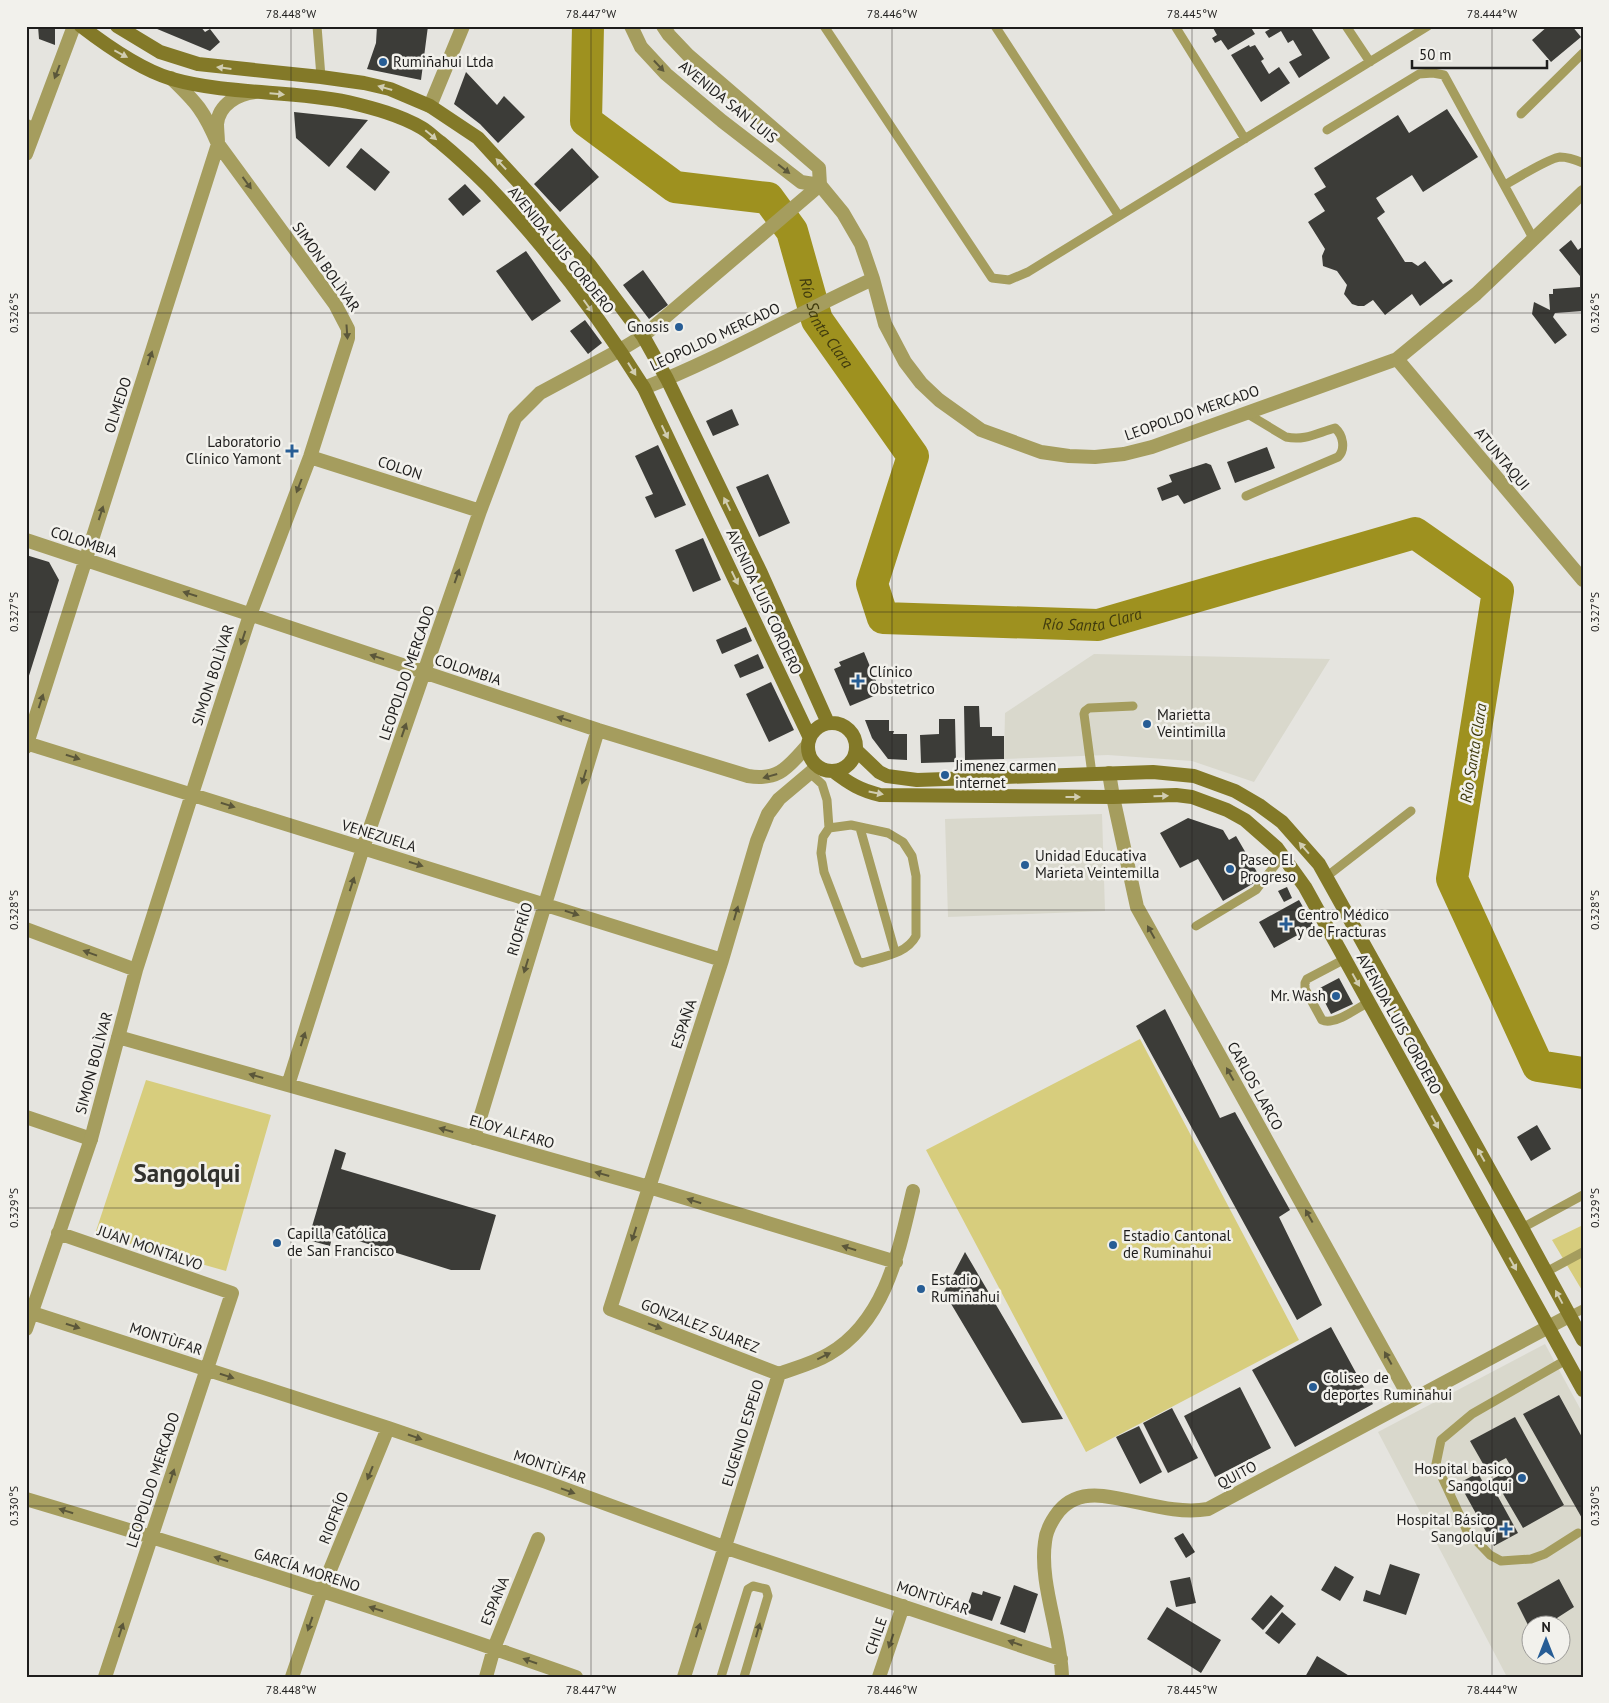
<svg xmlns="http://www.w3.org/2000/svg" width="1609" height="1703" viewBox="0 0 1609 1703" font-family="'PT Sans',sans-serif">
<rect width="100%" height="100%" fill="#e5e4df"/>
<path fill="#d9d8cc" fill-rule="evenodd" d="M1094,654L1330,659L1254,782L1192,761L1108,755L1004,759L1005,713Z
M1102,814L1105,911L948,917L945,819Z
M1545,1344L1583,1414V1677H1507L1378,1432ZM1532,1626H1562V1656H1532Z"/>
<path fill="#d7cd7d" d="M1140,1039L1299,1340L1086,1452L926,1150Z
M146,1080L271,1115L226,1271L95,1234Z
M1583,1225V1292L1552,1240Z"/>
<g fill="none" stroke-linecap="round" stroke-linejoin="round">
<path stroke="#9e911f" stroke-width="32" id="s1" d="M588,26L586,121L675,187L768,198L792,231L817,320L913,456L872,584L883,618L1098,625L1415,533L1498,591L1452,879L1538,1066L1583,1073"/>
</g>
<path fill="#3c3c38" d="M38,26H55V45L39,39Z
M150,26H200L205,32L210,29L220,42L210,51Z
M377,26H428L421,80L367,69L376,43Z
M1212,26H1250L1255,34L1228,50L1221,40L1215,43L1212,38L1217,35Z
M1275,26H1310L1330,58L1299,78L1289,62L1302,55L1293,40L1288,43L1281,31L1269,38L1265,32Z
M1548,26H1572L1581,37L1551,62L1532,40Z
M1249,45L1250,47L1255,45L1264,59L1261,61L1269,74L1279,67L1290,83L1261,102L1231,55Z
M466,72L497,105L504,96L525,117L498,143L480,124L454,104Z
M1447,109L1478,157L1423,192L1412,175L1376,198L1385,212L1377,218L1405,262H1412L1418,266L1425,261L1443,284L1451,279L1453,281L1420,306L1412,294L1385,315L1373,300L1364,306H1358L1352,304L1344,294L1347,285L1337,271L1323,266L1322,256L1325,249L1308,222L1325,211L1314,194L1326,187L1314,168L1398,115L1409,133Z
M294,112L368,120L329,167L296,138Z
M361,148L390,172L375,191L346,167Z
M572,148L599,177L560,212L534,184Z
M465,184L481,201L463,216L448,199Z
M1571,240L1578,250L1583,246V311L1555,313L1553,317L1567,335L1555,344L1532,314L1534,302L1550,310L1549,294H1553V289L1580,287V276L1559,250Z
M526,251L561,301L532,321L496,271Z
M643,270L668,305L649,319L623,285Z
M585,320L602,343L588,354L570,331Z
M732,409L739,425L713,436L706,421Z
M658,445L686,505L655,518L645,497L653,494L635,456Z
M1267,447L1275,468L1235,483L1227,462Z
M1206,463L1211,465L1221,489L1184,504L1178,495L1162,501L1157,488L1172,482L1169,475Z
M768,474L790,523L759,537L736,487Z
M703,538L721,580L693,592L675,550Z
M26,555L49,562L59,580L27,682Z
M746,627L752,641L722,654L716,640Z
M864,652L881,693L850,706L834,669L841,666L839,662Z
M758,654L764,668L740,678L734,665Z
M771,682L794,730L769,742L746,694Z
M964,706H979L980,727H992V736H1004V759L965,760Z
M939,719H955L956,762L921,763L920,735L939,734Z
M865,720H889V731H894L893,734H907V760L888,759L872,738Z
M1188,818L1223,830L1229,840L1236,836L1261,879L1223,901L1198,859L1180,868L1160,833Z
M1287,887L1292,898L1284,902L1278,891Z
M1299,900L1314,926L1274,948L1259,922Z
M1339,978L1353,1004L1331,1014L1318,989Z
M1165,1009L1220,1118L1235,1112L1290,1210L1279,1217L1322,1305L1297,1320L1136,1026Z
M1537,1125L1551,1149L1531,1161L1517,1137Z
M335,1149L346,1153L341,1169L496,1215L480,1270H451L333,1233L330,1246L308,1240Z
M965,1252L1063,1419L1022,1423L944,1292Z
M1331,1327L1373,1404L1295,1447L1252,1370Z
M1240,1387L1271,1448L1215,1477L1184,1416Z
M1559,1395L1583,1439V1520L1523,1414Z
M1172,1408L1198,1458L1168,1473L1143,1423Z
M1515,1417L1564,1505L1523,1528L1502,1492L1496,1493L1518,1533L1494,1546L1459,1483L1478,1473L1484,1484L1512,1468L1506,1458L1486,1469L1470,1441Z
M1139,1426L1162,1472L1140,1484L1116,1437Z
M1183,1533L1195,1552L1186,1558L1174,1538Z
M1390,1564L1420,1574L1406,1615L1363,1601L1366,1590L1380,1595Z
M1335,1566L1354,1577L1340,1601L1321,1590Z
M1190,1577L1196,1603L1176,1607L1170,1581Z
M1559,1579L1574,1607L1557,1618L1560,1626H1532V1633L1517,1603Z
M1014,1585L1038,1594L1025,1633L1000,1624Z
M983,1591L1001,1597L992,1621L965,1612L972,1592L982,1595Z
M1271,1595L1284,1606L1263,1630L1251,1619Z
M1167,1607L1221,1640L1201,1673L1147,1639Z
M1282,1612L1296,1624L1279,1644L1265,1633Z
M1317,1656L1351,1677H1305Z"/>
<g fill="none" stroke-linecap="round" stroke-linejoin="round">
<path stroke="#a59d5e" stroke-width="9" d="M317,26L321,77
M824,26L992,278L1009,280L1028,272L1428,26
M995,26L1119,216
M1175,26L1245,139
M1346,26L1370,62
M1521,114L1583,53
M26,123L36,128
M1327,130L1419,74L1433,73L1444,75L1533,238
M1505,185C1515,179 1550,158 1560,157C1568,157 1576,160 1583,163
M1246,413L1286,437C1305,441 1317,433 1335,428C1343,435 1346,449 1338,457L1246,496
M810,773L822,784L827,800L829,828L823,837L821,853L824,872L858,961L862,963L869,961C886,956 907,953 916,936V876L912,856L903,842L888,833L851,825L829,828
M1092,774L1084,714L1085,711L1089,708L1133,706
M860,828L895,952
M1326,877L1411,811
M1196,926L1256,890L1282,856
M1345,959L1307,979L1305,983V989L1322,1020C1334,1026 1357,1008 1369,1002
M1522,1228L1583,1195
M1546,1272L1583,1252
M1569,1316L1583,1309
M1566,1360L1472,1414L1441,1440L1436,1464L1467,1531L1490,1555L1501,1561L1531,1559L1545,1554L1578,1533
M721,1677L748,1589L753,1586L766,1589L768,1596L744,1677"/>
<path stroke="#a59d5e" stroke-width="14" d="M643,336L820,185
M26,1117L91,1139"/>
<path stroke="#a59d5e" stroke-width="14" d="M430,106L463,26
M26,154L74,26
M310,457L480,511
M26,540L598,730L748,776C779,781 788,767 807,746
M26,743L722,960
M26,747L218,144C218,137 217,130 217,124C219,104 238,94 255,92
M1109,773L1113,797L1137,907L1411,1400
M26,929L136,970
M118,1037L649,1187L896,1262
M288,1085L363,848L480,511L515,418L540,393L620,350L643,336
M474,1138L598,730
M58,1233L232,1293L105,1677
M26,1311L388,1428L546,1482L724,1547L1061,1659
M26,1329L91,1139L136,970L192,794L250,615L310,457L348,338V329L335,304L218,144C204,111 197,103 171,78
M779,1374L610,1309L722,960L757,841L768,814L779,799L817,767
M779,1374C795,1368 814,1363 829,1354C886,1321 899,1250 913,1191
M26,1499C211,1554 394,1613 576,1677
M292,1677L321,1592L388,1428
M486,1677L494,1648L538,1539
M684,1677L779,1374
M879,1677L903,1606
M1062,1677C1061,1633 1039,1583 1045,1542C1046,1530 1052,1520 1059,1511C1071,1497 1086,1494 1103,1496C1138,1500 1173,1515 1208,1509L1569,1316"/>
<path stroke="#a59d5e" stroke-width="14" d="M631,26L641,47L666,74L722,121L801,182L820,185
M663,26L669,35L688,55L819,168L820,185L843,213L861,244L873,279L885,324L905,362L921,383L939,400L981,430L1041,452L1069,456L1095,457L1124,454L1152,447L1397,359L1476,294L1583,192
M1397,359L1583,580
M644,388C723,357 796,314 873,279"/>
<path stroke="#837928" stroke-width="14" d="M81,26C107,46 141,70 172,79C229,95 290,90 348,102C373,108 400,115 422,128C429,132 434,138 440,142C457,156 472,170 487,185C546,247 599,316 644,388L809,736
M117,26L160,52L198,64L321,77L364,83L390,89L430,106L478,138L534,199L589,264L643,336L667,379L761,573L828,723
M808 747a24 24 0 1 1 48 0a24 24 0 1 1-48 0Z
M856,750L879,772L887,776L917,780L1153,772L1194,776L1235,791L1259,805L1282,822L1319,864L1522,1228L1583,1340
M833,771C850,784 860,790 880,795L1113,797L1176,795L1192,797L1227,810L1245,820L1277,848L1305,887L1583,1390"/>
</g>
<defs><path id="oneway-solid" d="M-6-.8H1V-3.2L6.5 0L1 3.2V.8H-6Z" transform="scale(1.25)"/></defs>
<g fill="#d1cdb1">
<use href="#oneway-solid" transform="translate(121 54) rotate(28)"/>
<use href="#oneway-solid" transform="translate(224 68) rotate(-173)"/>
<use href="#oneway-solid" transform="translate(385 88) rotate(-164)"/>
<use href="#oneway-solid" transform="translate(277 94) rotate(5)"/>
<use href="#oneway-solid" transform="translate(431 135) rotate(40)"/>
<use href="#oneway-solid" transform="translate(501 164) rotate(-133)"/>
<use href="#oneway-solid" transform="translate(588 306) rotate(54)"/>
<use href="#oneway-solid" transform="translate(632 369) rotate(58)"/>
<use href="#oneway-solid" transform="translate(665 432) rotate(64)"/>
<use href="#oneway-solid" transform="translate(727 504) rotate(-116)"/>
<use href="#oneway-solid" transform="translate(735 578) rotate(64)"/>
<use href="#oneway-solid" transform="translate(876 793) rotate(11)"/>
<use href="#oneway-solid" transform="translate(1161 796) rotate(-1)"/>
<use href="#oneway-solid" transform="translate(1073 797)"/>
<use href="#oneway-solid" transform="translate(1304 848) rotate(-131)"/>
<use href="#oneway-solid" transform="translate(1356 980) rotate(61)"/>
<use href="#oneway-solid" transform="translate(1435 1122) rotate(61)"/>
<use href="#oneway-solid" transform="translate(1481 1155) rotate(-119)"/>
<use href="#oneway-solid" transform="translate(1513 1264) rotate(61)"/>
<use href="#oneway-solid" transform="translate(1559 1297) rotate(-118)"/>
</g>
<g fill="#5b573a">
<use href="#oneway-solid" transform="translate(659 66) rotate(47)"/>
<use href="#oneway-solid" transform="translate(57 72) rotate(111)"/>
<use href="#oneway-solid" transform="translate(784 169) rotate(38)"/>
<use href="#oneway-solid" transform="translate(247 183) rotate(54)"/>
<use href="#oneway-solid" transform="translate(347 332) rotate(86)"/>
<use href="#oneway-solid" transform="translate(150 358) rotate(-72)"/>
<use href="#oneway-solid" transform="translate(299 486) rotate(111)"/>
<use href="#oneway-solid" transform="translate(101 513) rotate(-72)"/>
<use href="#oneway-solid" transform="translate(457 576) rotate(-71)"/>
<use href="#oneway-solid" transform="translate(190 594) rotate(-162)"/>
<use href="#oneway-solid" transform="translate(243 638) rotate(108)"/>
<use href="#oneway-solid" transform="translate(377 657) rotate(-162)"/>
<use href="#oneway-solid" transform="translate(41 701) rotate(-72)"/>
<use href="#oneway-solid" transform="translate(564 719) rotate(-162)"/>
<use href="#oneway-solid" transform="translate(404 730) rotate(-71)"/>
<use href="#oneway-solid" transform="translate(73 757) rotate(17)"/>
<use href="#oneway-solid" transform="translate(770 776) rotate(164)"/>
<use href="#oneway-solid" transform="translate(584 777) rotate(107)"/>
<use href="#oneway-solid" transform="translate(228 805) rotate(17)"/>
<use href="#oneway-solid" transform="translate(416 864) rotate(17)"/>
<use href="#oneway-solid" transform="translate(352 884) rotate(-72)"/>
<use href="#oneway-solid" transform="translate(572 913) rotate(17)"/>
<use href="#oneway-solid" transform="translate(736 913) rotate(-74)"/>
<use href="#oneway-solid" transform="translate(1151 932) rotate(-119)"/>
<use href="#oneway-solid" transform="translate(90 953) rotate(-160)"/>
<use href="#oneway-solid" transform="translate(526 966) rotate(107)"/>
<use href="#oneway-solid" transform="translate(303 1039) rotate(-72)"/>
<use href="#oneway-solid" transform="translate(1230 1074) rotate(-119)"/>
<use href="#oneway-solid" transform="translate(256 1076) rotate(-164)"/>
<use href="#oneway-solid" transform="translate(446 1130) rotate(-164)"/>
<use href="#oneway-solid" transform="translate(602 1174) rotate(-164)"/>
<use href="#oneway-solid" transform="translate(694 1201) rotate(-163)"/>
<use href="#oneway-solid" transform="translate(1309 1216) rotate(-119)"/>
<use href="#oneway-solid" transform="translate(634 1234) rotate(108)"/>
<use href="#oneway-solid" transform="translate(849 1248) rotate(-163)"/>
<use href="#oneway-solid" transform="translate(73 1326) rotate(18)"/>
<use href="#oneway-solid" transform="translate(655 1326) rotate(21)"/>
<use href="#oneway-solid" transform="translate(824 1356) rotate(-26)"/>
<use href="#oneway-solid" transform="translate(1388 1358) rotate(-119)"/>
<use href="#oneway-solid" transform="translate(227 1376) rotate(18)"/>
<use href="#oneway-solid" transform="translate(415 1437) rotate(19)"/>
<use href="#oneway-solid" transform="translate(370 1473) rotate(112)"/>
<use href="#oneway-solid" transform="translate(172 1476) rotate(-72)"/>
<use href="#oneway-solid" transform="translate(568 1491) rotate(20)"/>
<use href="#oneway-solid" transform="translate(66 1511) rotate(-163)"/>
<use href="#oneway-solid" transform="translate(221 1559) rotate(-162)"/>
<use href="#oneway-solid" transform="translate(376 1609) rotate(-162)"/>
<use href="#oneway-solid" transform="translate(310 1624) rotate(109)"/>
<use href="#oneway-solid" transform="translate(121 1630) rotate(-72)"/>
<use href="#oneway-solid" transform="translate(698 1630) rotate(-73)"/>
<use href="#oneway-solid" transform="translate(758 1630) rotate(-74)"/>
<use href="#oneway-solid" transform="translate(891 1641) rotate(109)"/>
<use href="#oneway-solid" transform="translate(1015 1643) rotate(-161)"/>
<use href="#oneway-solid" transform="translate(530 1661) rotate(-161)"/>
</g>
<path fill="none" stroke="#1e1d1c" stroke-width="1" stroke-opacity="0.45" d="M291,26V1677M591,26V1677M892,26V1677M1192,26V1677M1492,26V1677M26,313H1583M26,612H1583M26,910H1583M26,1208H1583M26,1506H1583"/>
<g fill="#275d95" stroke="#f2f1ec" stroke-width="2">
<circle cx="383" cy="62" r="5"/>
<circle cx="679" cy="327" r="5"/>
<path d="M289.5 443.5h5v5h5v5h-5v5h-5v-5h-5v-5h5z"/>
<path d="M855.5 673.5h5v5h5v5h-5v5h-5v-5h-5v-5h5z"/>
<circle cx="1147" cy="724" r="5"/>
<circle cx="945" cy="775" r="5"/>
<circle cx="1025" cy="865" r="5"/>
<circle cx="1230" cy="869" r="5"/>
<path d="M1283.5 916.5h5v5h5v5h-5v5h-5v-5h-5v-5h5z"/>
<circle cx="1336" cy="996" r="5"/>
<circle cx="277" cy="1243" r="5"/>
<circle cx="1113" cy="1245" r="5"/>
<circle cx="921" cy="1289" r="5"/>
<circle cx="1313" cy="1387" r="5"/>
<circle cx="1522" cy="1478" r="5"/>
<path d="M1503.5 1521.5h5v5h5v5h-5v5h-5v-5h-5v-5h5z"/>
</g>
<g text-anchor="middle" stroke-width="5" stroke-linejoin="round" paint-order="stroke">
<g font-size="15" fill="#1e1d1c" stroke="#f2f1ec" text-anchor="start">
<text x="393" y="67">Rumiñahui Ltda</text>
<text x="669" y="332" text-anchor="end">Gnosis</text>
<text x="281" y="447" text-anchor="end">Laboratorio<tspan x="281" dy="17">Clínico Yamont</tspan></text>
<text x="869" y="677">Clínico<tspan x="869" dy="17">Obstetrico</tspan></text>
<text x="1157" y="720">Marietta<tspan x="1157" dy="17">Veintimilla</tspan></text>
<text x="955" y="771">Jimenez carmen<tspan x="955" dy="17">internet</tspan></text>
<text x="1035" y="861">Unidad Educativa<tspan x="1035" dy="17">Marieta Veintemilla</tspan></text>
<text x="1240" y="865">Paseo El<tspan x="1240" dy="17">Progreso</tspan></text>
<text x="1297" y="920">Centro Médico<tspan x="1297" dy="17">y de Fracturas</tspan></text>
<text x="1326" y="1001" text-anchor="end">Mr. Wash</text>
<text x="287" y="1239">Capilla Católica<tspan x="287" dy="17">de San Francisco</tspan></text>
<text x="1123" y="1241">Estadio Cantonal<tspan x="1123" dy="17">de Ruminahui</tspan></text>
<text x="931" y="1285">Estadio<tspan x="931" dy="17">Rumiñahui</tspan></text>
<text x="1323" y="1383">Coliseo de<tspan x="1323" dy="17">deportes Rumiñahui</tspan></text>
<text x="1512" y="1474" text-anchor="end">Hospital basico<tspan x="1512" dy="17">Sangolqui</tspan></text>
<text x="1495" y="1525" text-anchor="end">Hospital Básico<tspan x="1495" dy="17">Sangolquí</tspan></text>
</g>
<g font-size="15" fill="#1e1d1c" stroke="#f2f1ec">
<text transform="translate(728 102) rotate(39)" y="5">AVENIDA SAN LUIS</text>
<text transform="translate(561 250) rotate(51)" y="5">AVENIDA LUIS CORDERO</text>
<text transform="translate(326 267) rotate(55)" y="5">SIMON BOLÌVAR</text>
<text transform="translate(715 337) rotate(-25)" y="5">LEOPOLDO MERCADO</text>
<text transform="translate(118 405) rotate(-72)" y="5">OLMEDO</text>
<text transform="translate(1192 413) rotate(-19)" y="5">LEOPOLDO MERCADO</text>
<text transform="translate(1502 459) rotate(50)" y="5">ATUNTAQUI</text>
<text transform="translate(400 468) rotate(18)" y="5">COLON</text>
<text transform="translate(84 542) rotate(18)" y="5">COLOMBIA</text>
<text transform="translate(764 602) rotate(65)" y="5">AVENIDA LUIS CORDERO</text>
<text transform="translate(468 670) rotate(18)" y="5">COLOMBIA</text>
<text transform="translate(407 673) rotate(-71)" y="5">LEOPOLDO MERCADO</text>
<text transform="translate(213 675) rotate(-72)" y="5">SIMON BOLÌVAR</text>
<text transform="translate(379 836) rotate(17)" y="5">VENEZUELA</text>
<text transform="translate(520 929) rotate(-73)" y="5">RIOFRÍO</text>
<text transform="translate(684 1024) rotate(-72)" y="5">ESPAÑA</text>
<text transform="translate(1399 1024) rotate(61)" y="5">AVENIDA LUIS CORDERO</text>
<text transform="translate(94 1063) rotate(-75)" y="5">SIMON BOLÌVAR</text>
<text transform="translate(1255 1086) rotate(61)" y="5">CARLOS LARCO</text>
<text transform="translate(512 1132) rotate(16)" y="5">ELOY ALFARO</text>
<text transform="translate(150 1248) rotate(19)" y="5">JUAN MONTALVO</text>
<text transform="translate(700 1326) rotate(21)" y="5">GONZALEZ SUAREZ</text>
<text transform="translate(166 1339) rotate(18)" y="5">MONTÙFAR</text>
<text transform="translate(743 1433) rotate(-73)" y="5">EUGENIO ESPEJO</text>
<text transform="translate(550 1467) rotate(19)" y="5">MONTÙFAR</text>
<text transform="translate(1237 1475) rotate(-28)" y="5">QUITO</text>
<text transform="translate(153 1480) rotate(-72)" y="5">LEOPOLDO MERCADO</text>
<text transform="translate(334 1518) rotate(-68)" y="5">RIOFRÍO</text>
<text transform="translate(307 1570) rotate(18)" y="5">GARCÍA MORENO</text>
<text transform="translate(933 1598) rotate(19)" y="5">MONTÙFAR</text>
<text transform="translate(495 1601) rotate(-68)" y="5">ESPAÑA</text>
<text transform="translate(876 1636) rotate(-71)" y="5">CHILE</text>
</g>
<g font-size="16" font-style="italic" fill="#403b0e" stroke="#f2f1ec">
<text dy="6" stroke="none"><textPath href="#s1" startOffset="439">Río Santa Clara</textPath></text>
<text dy="6" stroke="none"><textPath href="#s1" startOffset="979">Río Santa Clara</textPath></text>
<text transform="translate(1473 753) rotate(-81)" y="6">Río Santa Clara</text>
</g>
<g font-size="25" font-weight="bold" fill="#31312d" stroke="#f2f1ec">
<text x="187" y="1182">Sangolqui</text>
</g>
</g>
<rect width="1609" height="1703" fill="none" stroke="#f2f1ec" stroke-width="55"/>
<g transform="translate(1546 1640)"><circle r="24" fill="#f2f1ec" stroke="#9d9c99"/>
<path d="M0-4L9 19L0 12L-9 19Z" fill="#275d95"/>
<text y="-8" font-size="14" font-weight="bold" text-anchor="middle" fill="#1e1d1c">N</text>
</g>
<path d="M1412 60v8h135v-8" fill="none" stroke="#1e1d1c" stroke-width="2.5"/>
<text x="1419" y="60" font-size="15" fill="#1e1d1c" stroke="#f2f1ec" stroke-width="4" paint-order="stroke">50 m</text>
<rect x="28" y="28" width="1554" height="1648" fill="none" stroke="#1e1d1c" stroke-width="2"/>
<g font-size="12" text-anchor="middle" fill="#1e1d1c">
<text x="291" y="18">78.448°W</text>
<text x="591" y="18">78.447°W</text>
<text x="892" y="18">78.446°W</text>
<text x="1192" y="18">78.445°W</text>
<text x="1492" y="18">78.444°W</text>
<text transform="translate(14 313) rotate(-90)" y="4">0.326°S</text>
<text transform="translate(1595 313) rotate(-90)" y="4">0.326°S</text>
<text transform="translate(14 612) rotate(-90)" y="4">0.327°S</text>
<text transform="translate(1595 612) rotate(-90)" y="4">0.327°S</text>
<text transform="translate(14 910) rotate(-90)" y="4">0.328°S</text>
<text transform="translate(1595 910) rotate(-90)" y="4">0.328°S</text>
<text transform="translate(14 1208) rotate(-90)" y="4">0.329°S</text>
<text transform="translate(1595 1208) rotate(-90)" y="4">0.329°S</text>
<text transform="translate(14 1506) rotate(-90)" y="4">0.330°S</text>
<text transform="translate(1595 1506) rotate(-90)" y="4">0.330°S</text>
<text x="291" y="1694">78.448°W</text>
<text x="591" y="1694">78.447°W</text>
<text x="892" y="1694">78.446°W</text>
<text x="1192" y="1694">78.445°W</text>
<text x="1492" y="1694">78.444°W</text>
</g>
</svg>
